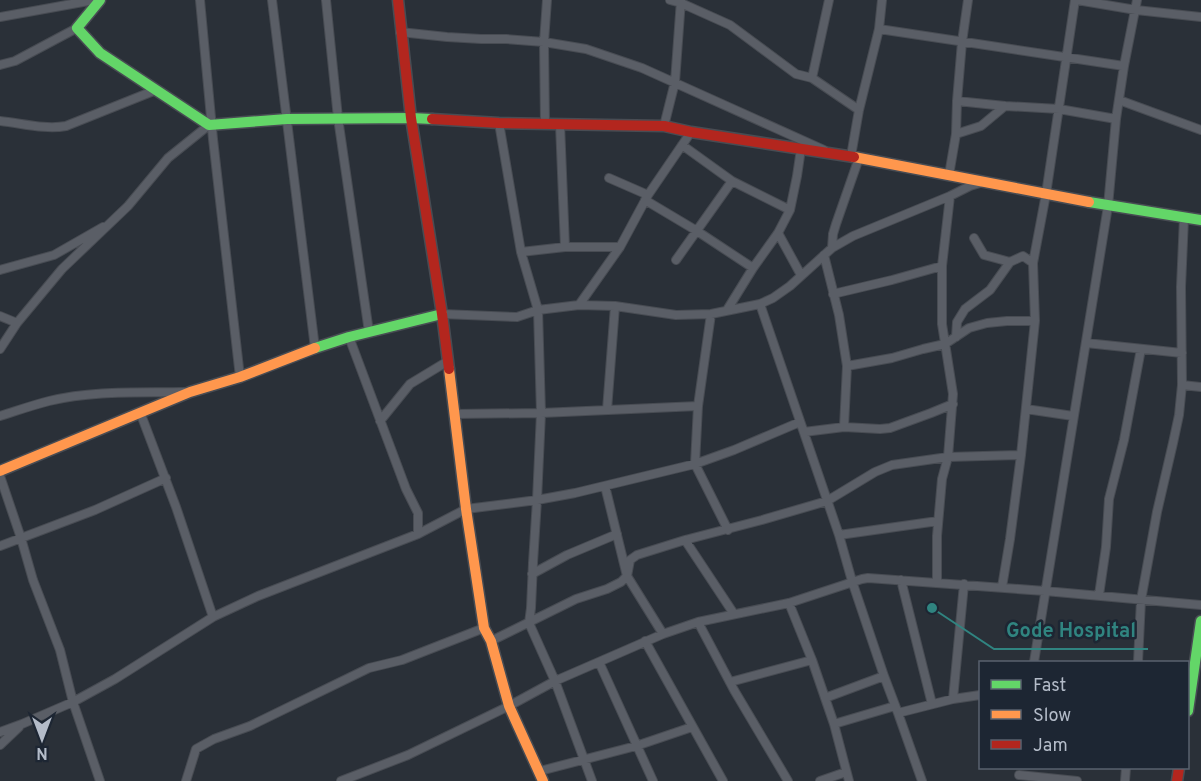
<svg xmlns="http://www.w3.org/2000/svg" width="1201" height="781" viewBox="0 0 1201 781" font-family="Overpass,sans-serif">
<rect width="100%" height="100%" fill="#2a3038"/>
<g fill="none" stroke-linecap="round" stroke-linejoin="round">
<defs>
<path id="street" d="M200,0L213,139L240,377
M272,0L315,348
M326,0L338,118L369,332
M670,0L681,3L730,25L796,74L812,78
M829,0L812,78L859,110
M1077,0L1136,10L1201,17
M0,17L94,0
M879,29L1124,66
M400,32L447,37L481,39H506L544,42L586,49L642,68L824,150
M0,65L15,61L77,28
M1119,100L1201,130
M957,101L1005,106L1059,109L1116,119
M0,121C21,123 45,130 66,126L156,90
M499,123L521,252L538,310L541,413L537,500L533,563L531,608L529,623L555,681L592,781
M545,124L544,42L547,0
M560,124L565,247
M664,126L675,82L681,0
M956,134L981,126L1005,106
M682,145L732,181
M851,156L859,110L879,29L882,0
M949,175L956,134L957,101L962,42L968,0
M609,178L648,195
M645,200L697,231L753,268
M778,233L801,275
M974,238L984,255L1010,262L1023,256L1033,263
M832,248L833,234L836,224L859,158
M521,252L565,247H620
M824,255L839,315L847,366L844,427
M676,260L732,181L790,210
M0,270L54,255L103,227
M833,294L892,280L942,266
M760,304L839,535L852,581L884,676L898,713L922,781
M579,305L620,247L648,195L691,132
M727,310L753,268L778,233L790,210L797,176L801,149
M442,314L517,317L538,310L579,305L615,306L676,315L711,314L760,304L773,298L790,286L832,248L853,236L950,196L970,186L980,183
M711,314L698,406L695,464L728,530
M0,316L17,323
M349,337L406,489L418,513V534
M956,337L957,322L965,309L990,290L1010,262
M1086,343L1182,353
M0,349L17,323L62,269L128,206L168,158L209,125
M847,366L892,358L923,349L945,344L969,328L987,323L1007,321H1035
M1182,385L1201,387
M1026,409L1073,416
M607,410L615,306
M140,412L176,507L213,617
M454,414L541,413L698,406
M0,416C16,411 33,405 49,401C94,390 140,393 185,392
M380,421L410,384L448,361
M804,432L844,427L880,429L890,428L931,413L953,404
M0,476L21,538L33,580L60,650L73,702L100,781
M605,486L627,576L663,634
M839,535L938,521
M685,540L734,614
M0,546L95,510L166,478
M532,574L567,555L617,534
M901,580L932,704
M937,582V536L942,479L948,457L953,394L942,324V266L950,196
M1002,587L1010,539L1021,455L1035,321L1033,263L1046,194L1075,0
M1099,595L1106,547L1109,499L1124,440L1141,349
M789,603L812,660L834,724L849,781
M698,622L734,690L788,781
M491,641L576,599L607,589L621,582L627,576L630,560L637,555L685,540L762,520L827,501L875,472L892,465L948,457L1021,455
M645,641L723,781
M599,662L653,781
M1034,662L1108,206L1116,119L1124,66L1137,0
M1138,662L1141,600L1157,512L1173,443L1179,415L1182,385L1181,287L1184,218
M730,682L812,660
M825,698L884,676
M953,699L964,584
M898,713L953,699L980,695
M834,724L895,706
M0,732L22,724L73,702L115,679L213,617L258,596L418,534L466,509L537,500L575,493L695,464L734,450L800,422
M0,745L19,727
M540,771L636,746L692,727
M1019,775L1077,781
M186,781L196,749L214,739L250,726L369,668L402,660L484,628
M341,781L408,755L509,706L555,681L663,634L698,622L789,603L862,579L868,578L1045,591L1201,605
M820,781L846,772
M1125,781L1126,768"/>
<path id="fast" d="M100,0L77,28L100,53L209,125L287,119L411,118L432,119
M1089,202L1201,220
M315,348L349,337L442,314
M1188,711L1201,621"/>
<path id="slow" d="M854,157L1089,202
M449,369L466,509L484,628L491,641L509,706L543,781
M0,471L190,392L240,377L315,348"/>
<path id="jam" d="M398,0L411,118L442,314L449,369
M432,119L499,123L664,126L691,132L854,157
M1177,781L1179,768"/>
</defs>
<use href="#street" stroke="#484c53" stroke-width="10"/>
<use href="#fast" stroke="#484c53" stroke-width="13"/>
<use href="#slow" stroke="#484c53" stroke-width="13"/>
<use href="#jam" stroke="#484c53" stroke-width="13"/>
<use href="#street" stroke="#5a5e66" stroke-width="8"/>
<use href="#fast" stroke="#63d668" stroke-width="10"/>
<use href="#slow" stroke="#ff974d" stroke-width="10"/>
<use href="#jam" stroke="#b3261e" stroke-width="10"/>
</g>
<path fill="none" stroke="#308480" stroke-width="2" d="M932 608L994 649H1148"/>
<circle fill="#308480" stroke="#1d2633" stroke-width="2" cx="932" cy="608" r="6"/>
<g font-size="20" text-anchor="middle" font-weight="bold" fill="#308480" stroke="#1d2633" stroke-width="5" stroke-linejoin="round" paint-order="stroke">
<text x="1071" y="637">Gode Hospital</text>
</g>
<rect x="979" y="661" width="210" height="108" fill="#1d2633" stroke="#59626f" stroke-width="1.5"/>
<rect x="991" y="680" width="30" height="9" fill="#63d668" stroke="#59626f" stroke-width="1.5"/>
<text x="1033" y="691" font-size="18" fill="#b4bcc9">Fast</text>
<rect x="991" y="710" width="30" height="9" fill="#ff974d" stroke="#59626f" stroke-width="1.5"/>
<text x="1033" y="721" font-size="18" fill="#b4bcc9">Slow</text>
<rect x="991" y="740" width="30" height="9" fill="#b3261e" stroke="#59626f" stroke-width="1.5"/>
<text x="1033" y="751" font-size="18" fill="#b4bcc9">Jam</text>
<g transform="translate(42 739) rotate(180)" stroke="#1d2633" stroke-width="4.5" paint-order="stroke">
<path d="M0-4.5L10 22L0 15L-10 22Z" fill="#b4bcc9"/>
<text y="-9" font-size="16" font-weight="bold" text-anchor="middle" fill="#b4bcc9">N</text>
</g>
</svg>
